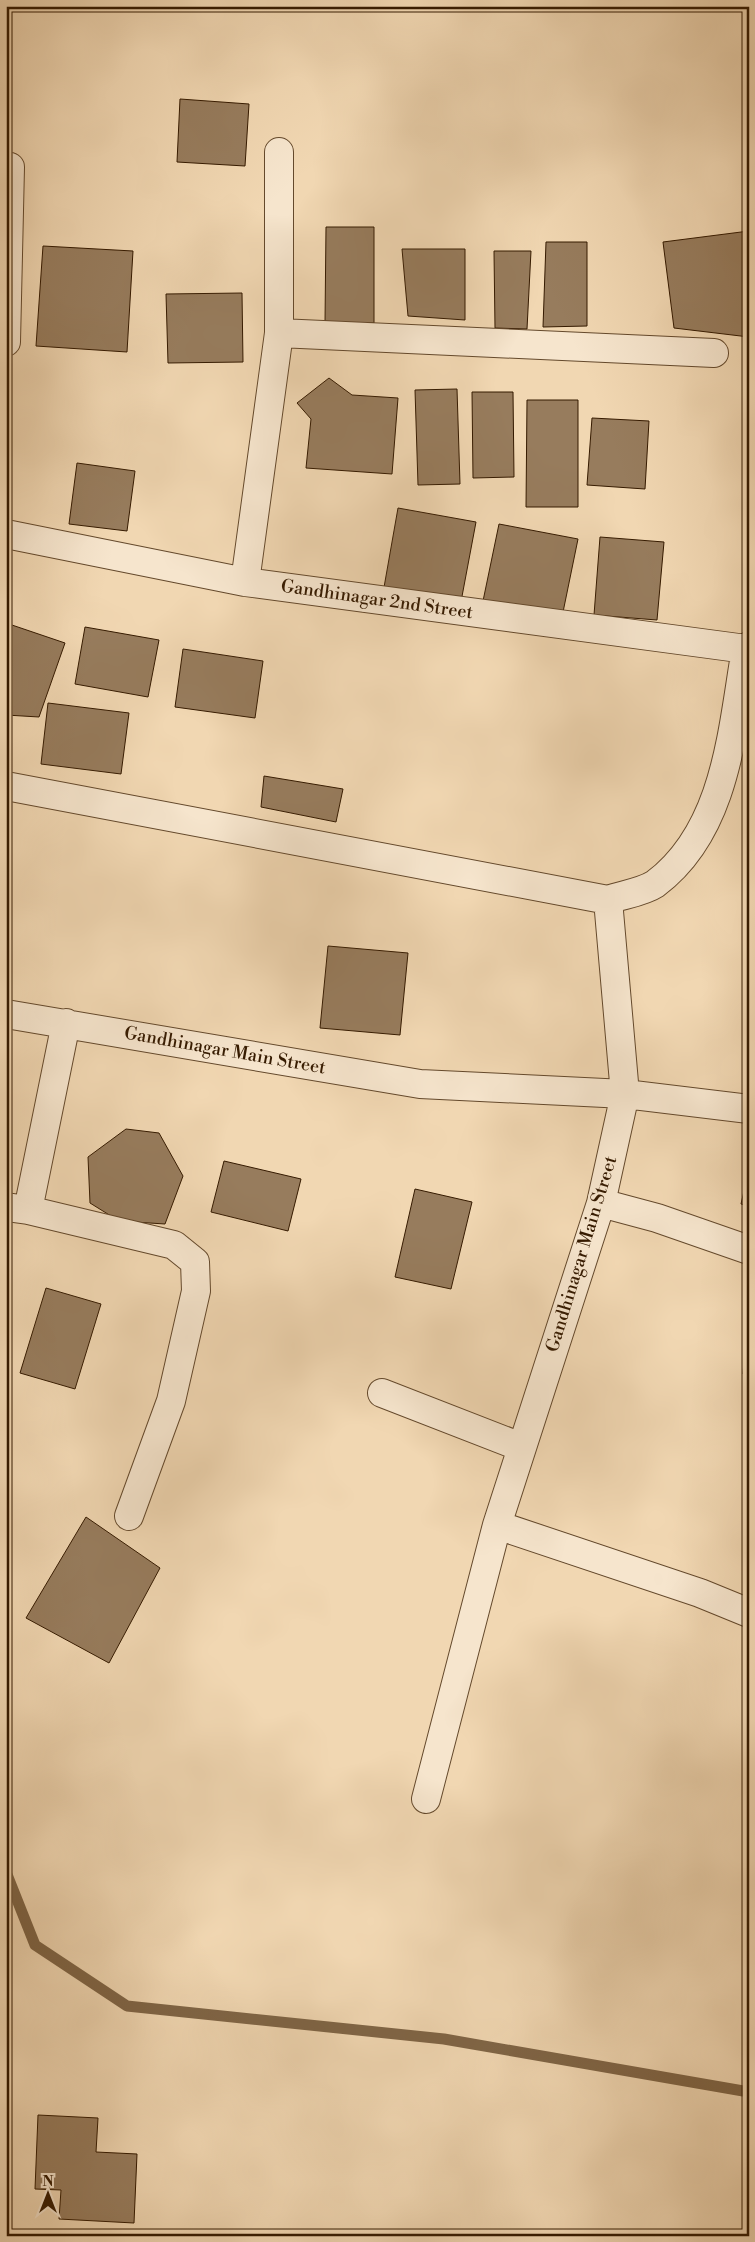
<svg xmlns="http://www.w3.org/2000/svg" width="755" height="2242" viewBox="0 0 755 2242" font-family="'Libre Bodoni',serif">
<rect width="100%" height="100%" fill="#f1d7b2"/>
<filter id="stains"><feTurbulence type="fractalNoise" baseFrequency=".004" numOctaves="4"/><feColorMatrix values="0 0 0 0 .2 0 0 0 0 .09 0 0 0 0 .02 0 0 0 .5 -.17"/></filter>
<radialGradient id="worn" r=".72"><stop offset=".6" stop-color="#630" stop-opacity="0"/><stop offset="1" stop-color="#630" stop-opacity=".3"/></radialGradient>
<g fill="none" stroke-linecap="round" stroke-linejoin="round">
<path stroke="#7f6546" stroke-width="11" d="M6,1872L35,1945L127,2006L444,2039L749,2092"/>
</g>
<path fill="#977c5d" stroke="#351a00" d="M180,99L249,104L245,166L177,162Z
M326,227H374V323H325Z
M749,231V337L674,328L663,242Z
M546,242H587V326L543,327Z
M43,246L133,251L127,352L36,346Z
M402,249H465V320L408,316Z
M494,251H531L527,329L495,328Z
M242,293L243,362L168,363L166,294Z
M329,378L352,395L398,398L392,474L306,468L311,419L297,403Z
M457,389L460,484L418,485L415,390Z
M472,392H513L514,477L473,478Z
M527,400H578V507H526Z
M592,418L649,421L645,489L587,485Z
M77,463L135,471L127,531L69,524Z
M398,508L476,522L460,607L383,593Z
M499,524L578,539L562,617L483,601Z
M600,537L664,542L657,620L594,615Z
M6,623L65,643L39,717L6,715Z
M85,627L159,640L148,697L75,684Z
M183,649L263,661L255,718L175,707Z
M48,703L129,713L121,774L41,764Z
M264,776L343,789L336,822L261,807Z
M328,946L408,953L400,1035L320,1028Z
M126,1129L159,1133L183,1176L165,1224L119,1221L90,1203L88,1157Z
M224,1161L301,1179L288,1231L211,1212Z
M749,1169V1206L741,1204Z
M415,1189L472,1202L451,1289L395,1277Z
M46,1288L101,1304L75,1389L20,1373Z
M749,1293V1376L743,1374Z
M86,1517L160,1568L109,1663L26,1618Z
M38,2115L98,2118L96,2152L137,2154L134,2223L59,2219L61,2190L35,2189Z"/>
<g fill="none" stroke-linecap="round" stroke-linejoin="round">
<defs>
<path id="minor" d="M279,333V152
M6,342L10,167
M6,534L245,582L746,649L749,646
M245,582L279,333L714,353
M746,649C732,730 727,830 655,884C643,892 622,895 608,900L625,1094L749,1109
M6,786L608,900
M6,1014L420,1084L625,1094L601,1203L497,1525L700,1593L749,1613
M601,1203L657,1218L749,1250
M6,1207L28,1210L174,1245L195,1262L196,1291L171,1401L129,1516
M28,1210L66,1023
M382,1393L521,1447
M426,1799L497,1525"/>
</defs>
<use href="#minor" stroke="#64492c" stroke-width="30"/>
<use href="#minor" stroke="#f6e5cd" stroke-width="28"/>
</g>
<g text-anchor="middle" stroke-width="4.5" stroke-linejoin="round" paint-order="stroke">
<g font-size="18" fill="#351a00" stroke="#f6e5cd">
<text transform="translate(377 599) rotate(8)" y="6">Gandhinagar 2nd Street</text>
<text transform="translate(225 1050) rotate(10)" y="6">Gandhinagar Main Street</text>
<text transform="translate(581 1254) rotate(-73)" y="6">Gandhinagar Main Street</text>
</g>
</g>
<rect width="755" height="2242" fill="none" stroke="#f1d7b2" stroke-width="25"/>
<rect x="8" y="8" width="740" height="2227" fill="none" stroke="#351a00" stroke-width="2.5"/>
<rect x="12" y="12" width="730" height="2217" fill="none" stroke="#351a00"/>
<g transform="translate(48 2194)" stroke="#f6e5cd" stroke-width="4" paint-order="stroke">
<path d="M0-4L9 19L0 12L-9 19Z" fill="#351a00"/>
<text y="-8" font-size="14" font-weight="bold" text-anchor="middle" fill="#351a00">N</text>
</g>
<rect width="100%" height="100%" filter="url(#stains)"/>
<rect width="100%" height="100%" fill="url(#worn)"/>
</svg>
